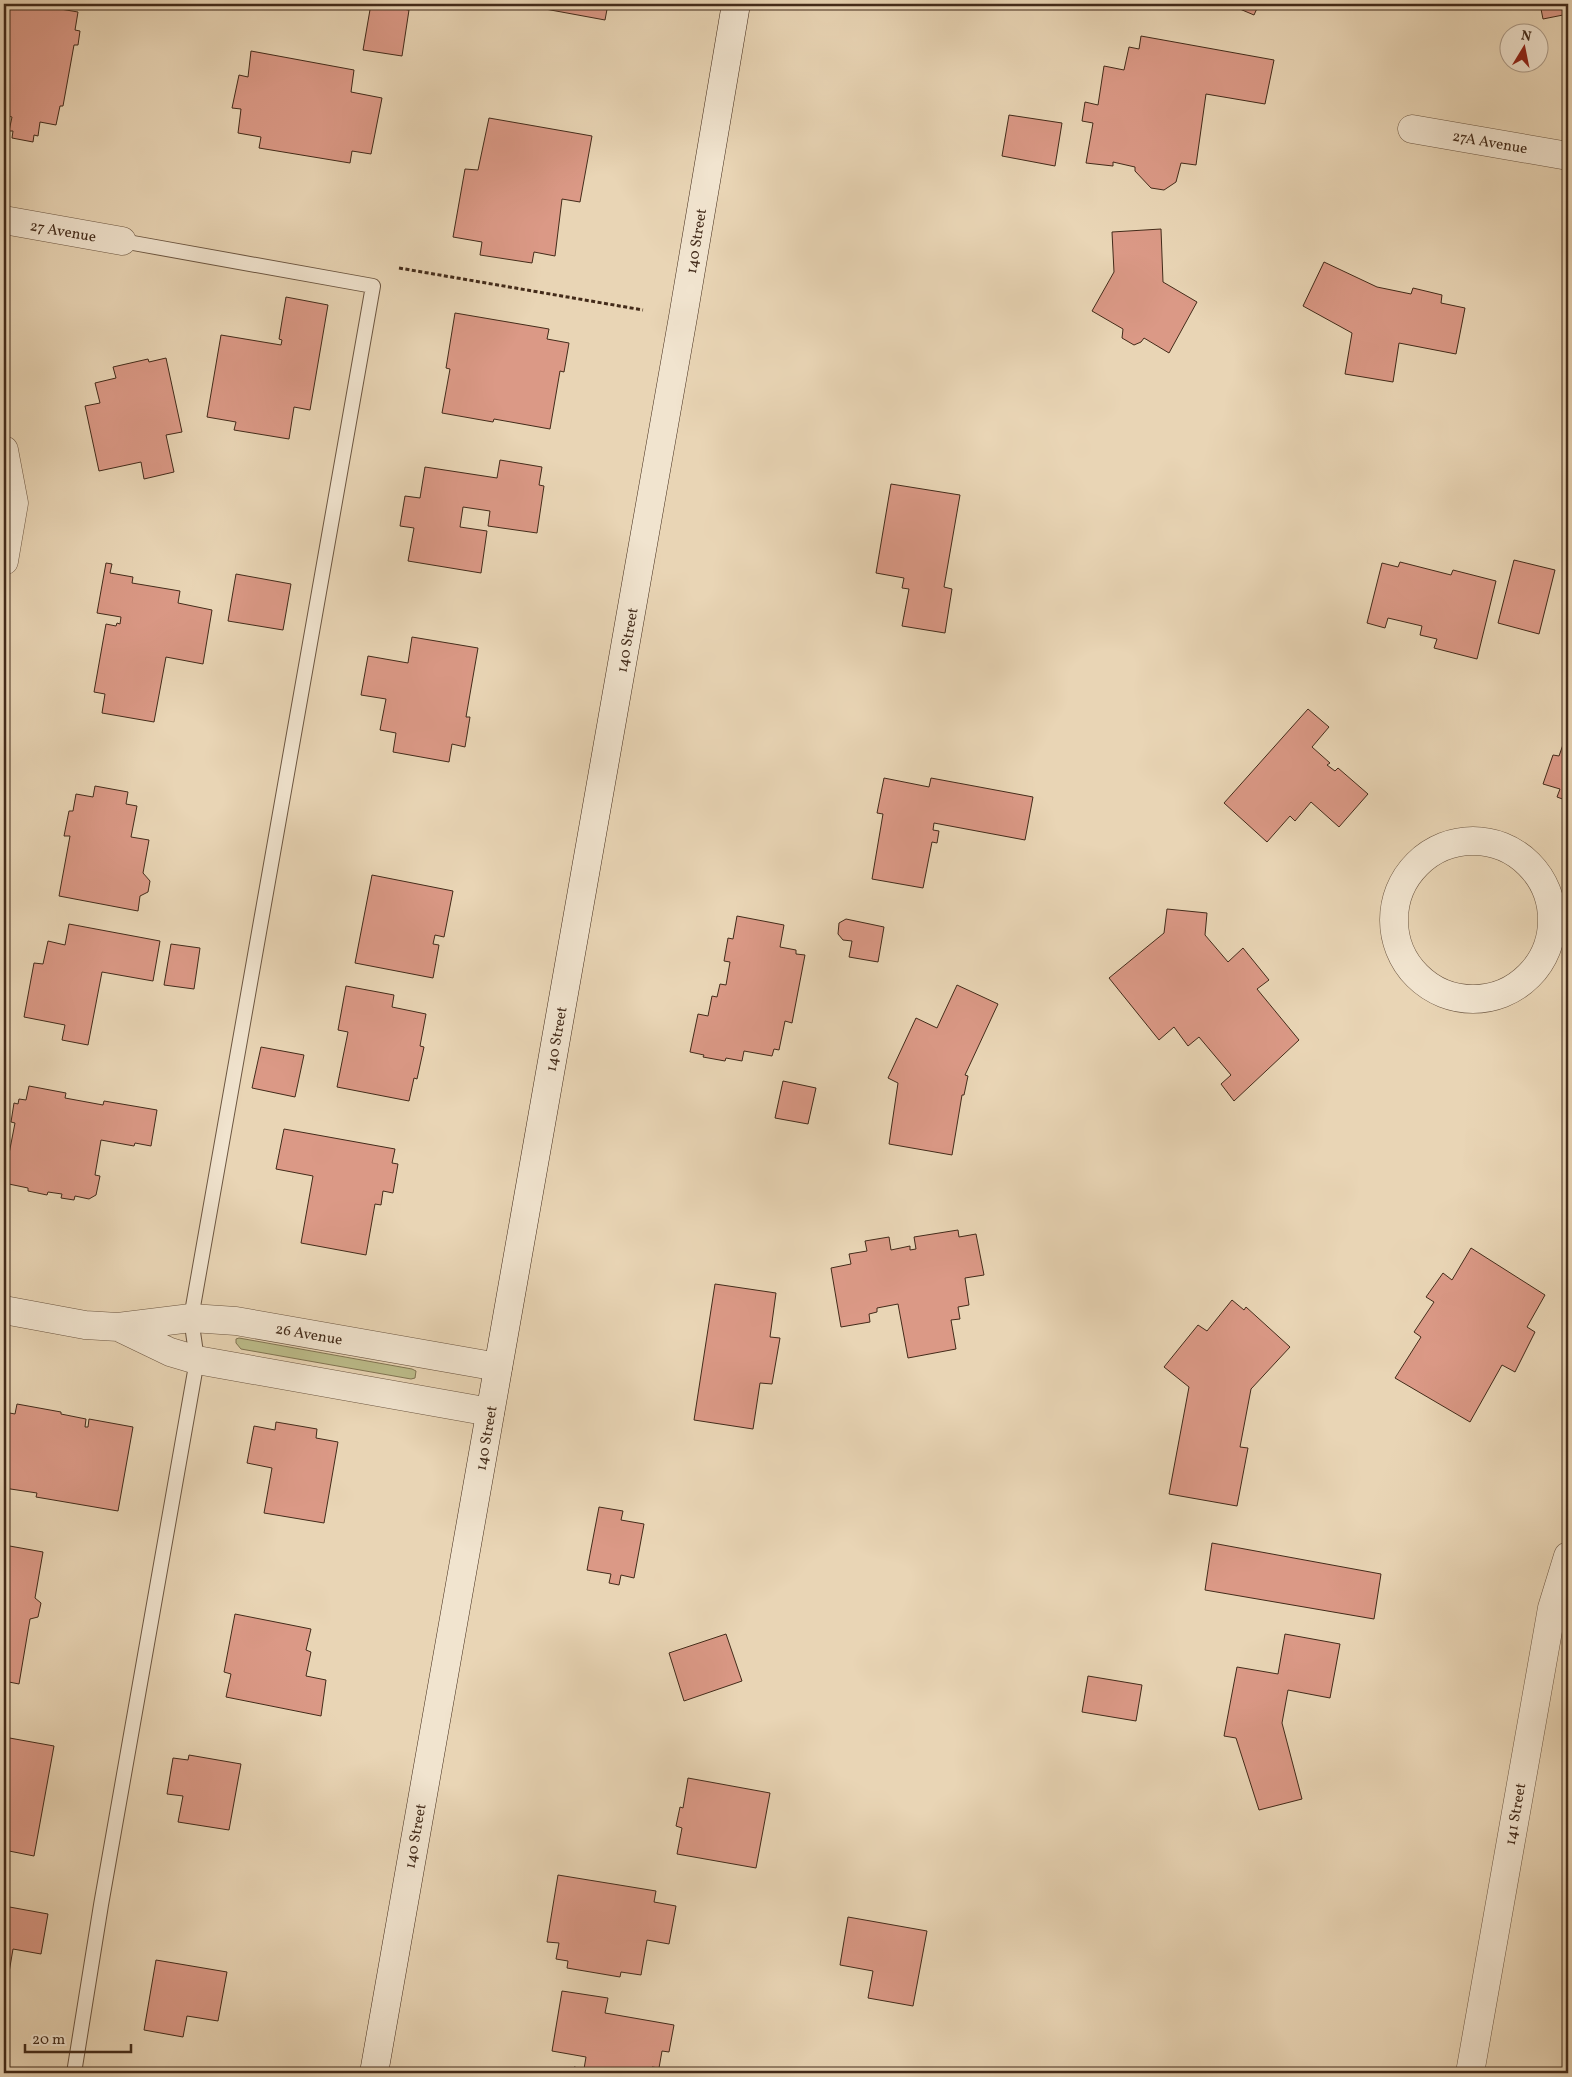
<svg xmlns="http://www.w3.org/2000/svg" width="1572" height="2077" viewBox="0 0 1572 2077" font-family="Vollkorn,serif">
<rect width="100%" height="100%" fill="#e9d5b5"/>
<filter id="stains"><feTurbulence type="fractalNoise" baseFrequency=".004" numOctaves="4"/><feColorMatrix values="0 0 0 0 .2 0 0 0 0 .09 0 0 0 0 .02 0 0 0 .5 -.17"/></filter>
<radialGradient id="worn" r=".72"><stop offset=".6" stop-color="#630" stop-opacity="0"/><stop offset="1" stop-color="#630" stop-opacity=".3"/></radialGradient>
<path fill="#bcbc8a" stroke="#807452" d="M239,1338L412,1369L416,1371L415,1378L411,1379L241,1349L236,1343V1339Z"/>
<path fill="#db9986" stroke="#432b1a" d="M4,4H31L78,12L75,30L80,31L78,45H74L63,106H60L56,125L40,122L38,136L34,135L33,142L12,138L13,131H9L12,117L4,115V72L7,55L4,54Z
M371,4L409,10L402,56L363,50Z
M518,4H608L605,20Z
M1228,4H1259L1254,15Z
M1540,4H1568V14L1543,19Z
M1141,36L1274,60L1265,104L1206,94L1196,165L1181,163L1176,182L1164,190L1151,188L1135,171V167L1113,162V166L1086,163L1093,123L1082,121L1085,102L1098,105L1104,66L1124,70L1129,47L1139,49Z
M251,51L354,70L351,92L382,98L371,154L352,151L350,163L259,148L261,137L238,133L241,109L232,108L239,75L248,77Z
M1009,115L1062,123L1055,166L1002,156Z
M489,118L592,136L580,202L562,199L555,256L534,252L532,263L480,255L482,242L453,237L465,169L478,170Z
M1161,229L1163,282L1197,302L1169,353L1144,338L1141,342L1134,345L1122,338L1123,329L1092,311L1114,272L1112,232Z
M1324,262L1377,287L1411,294L1413,288L1442,295L1441,303L1465,308L1456,354L1399,343L1393,382L1345,374L1352,333L1303,306Z
M286,297L328,305L310,410L294,407L289,439L234,430L236,422L207,417L221,335L281,345L282,340L279,339Z
M455,313L549,329L547,339L569,343L564,372L560,371L550,429L494,419L493,422L442,413L450,369L446,368Z
M166,358L182,432L166,435L174,472L144,479L141,462L99,471L85,406L100,403L95,383L116,378L113,367L148,359L149,362Z
M500,460L542,467L539,485L544,486L537,533L488,526L490,511L463,507L460,527L487,531L481,573L408,561L414,528L400,526L405,496L420,498L425,467L497,478Z
M891,484L960,495L944,587L952,589L945,633L902,626L909,589L902,588L904,578L876,573Z
M1514,560L1555,570L1539,634L1498,623Z
M1400,562L1451,575L1453,570L1496,581L1477,659L1434,648L1437,639L1420,635L1422,626L1388,618L1385,628L1367,623L1382,563L1398,567Z
M106,563L112,564L110,573L133,577L132,583L180,591L178,603L212,610L203,664L166,657L154,722L102,713L105,694L94,692L106,624L116,626L117,623L120,624L121,617L97,613Z
M236,574L291,584L283,630L228,621Z
M412,637L478,648L466,717H470L465,747L452,744L449,762L393,752L396,733L380,730L386,699L361,695L368,656L408,663Z
M1308,709L1329,727L1312,747L1330,763L1327,765L1335,771L1338,768L1368,794L1339,827L1311,802L1295,821L1290,816L1267,842L1224,803Z
M1565,739L1568,741V801L1557,797L1560,789L1543,784L1553,755L1559,756Z
M884,778L929,787L931,778L1033,797L1025,840L934,823L933,830L939,831L937,843L932,842L923,888L872,879L883,814L877,813Z
M95,786L128,792L126,804L137,806L131,837L149,840L143,873L150,881L148,892L140,896L138,911L59,896L70,836H64L69,811H73L76,794L93,797Z
M372,875L453,891L444,937L435,935L433,944L439,945L433,978L355,963Z
M1167,909L1207,913L1205,935L1228,962L1243,948L1269,980L1257,989L1299,1040L1234,1101L1221,1084L1231,1075L1199,1037L1188,1046L1174,1027L1159,1040L1109,978L1164,933Z
M737,916L784,925L780,947L796,950V954L805,955L792,1023L785,1021L779,1050L774,1049L772,1056L744,1051L742,1061L726,1058L725,1061L703,1057L704,1055L690,1052L698,1014L708,1016L712,996L717,997L720,984L726,985L730,962L724,961L728,938L733,939Z
M846,919L884,927L878,962L849,957L852,941L843,940L838,934L839,923Z
M69,924L160,941L153,981L102,972L88,1045L62,1040L65,1025L24,1017L34,963L43,964L48,941L65,945Z
M171,944L200,948L194,989L164,985Z
M957,985L998,1004L965,1075L968,1076L964,1095H962L952,1155L889,1144L898,1083L888,1078L916,1018L937,1028Z
M346,986L394,995L392,1007L426,1014L420,1046L424,1047L417,1079L414,1078L409,1101L337,1087L348,1032L338,1030Z
M261,1047L304,1055L295,1097L252,1088Z
M783,1081L816,1088L808,1124L775,1118Z
M29,1086L66,1093L65,1098L103,1105L104,1101L157,1110L151,1146L135,1143L134,1146L101,1140L95,1175L100,1176L96,1195L89,1199L75,1196L74,1200L61,1198L62,1194L48,1192L47,1195L28,1191V1188L4,1183L5,1158L8,1159L15,1123L11,1122L14,1103L18,1104L19,1099L26,1100Z
M284,1129L395,1149L392,1163L398,1164L393,1193L383,1191L381,1205L375,1204L366,1255L301,1243L313,1176L276,1169Z
M958,1230L959,1237L976,1234L984,1275L965,1278L969,1305L958,1307L960,1319L951,1320L956,1349L908,1358L898,1304L877,1308V1312L869,1314L870,1322L841,1327L831,1268L851,1264L849,1254L867,1251L865,1241L889,1237L891,1250L910,1246V1250L916,1249L914,1237Z
M1471,1248L1545,1295L1527,1327L1535,1332L1515,1372L1502,1365L1470,1422L1395,1378L1421,1337L1414,1332L1434,1302L1426,1297L1443,1273L1452,1280Z
M715,1284L776,1293L770,1337L780,1338L772,1384L760,1383L753,1429L694,1420Z
M1232,1300L1244,1310L1246,1307L1290,1347L1251,1389L1240,1447L1248,1448L1237,1506L1169,1494L1189,1387L1164,1367L1198,1325L1207,1331Z
M17,1404L61,1412V1414L86,1419L85,1427H88L89,1419L133,1427L118,1511L36,1497L37,1493L4,1488V1412L15,1414Z
M276,1422L317,1429L316,1438L338,1442L324,1523L264,1513L272,1468L247,1463L254,1426L275,1430Z
M599,1507L623,1511L621,1520L644,1524L634,1578L621,1575L619,1585L609,1583L611,1574L587,1570Z
M1212,1543L1381,1574L1374,1619L1205,1590Z
M4,1545L43,1552L35,1598L41,1603L38,1617L30,1619L19,1684L4,1681Z
M235,1614L311,1629L306,1650L311,1652L306,1676L326,1680L321,1716L226,1697L231,1674L224,1672Z
M726,1634L742,1681L684,1701L669,1653Z
M1285,1634L1340,1644L1330,1698L1288,1690L1282,1723L1302,1799L1259,1810L1236,1738L1224,1736L1237,1667L1278,1674Z
M1088,1676L1142,1685L1136,1721L1082,1712Z
M4,1737L54,1746L34,1856L4,1850Z
M189,1755L241,1764L229,1830L178,1822L183,1796L167,1794L173,1758L188,1760Z
M688,1778L770,1793L756,1868L677,1854L682,1828L676,1826L680,1807L683,1808Z
M558,1875L656,1891L654,1902L676,1906L669,1944L647,1940L641,1975L621,1972L620,1977L567,1968L568,1961L556,1959L559,1943L547,1942Z
M4,1906L48,1914L41,1954L13,1949L4,2002Z
M848,1917L927,1931L913,2006L868,1998L873,1971L840,1965Z
M156,1960L227,1972L218,2021L187,2016L183,2037L144,2030Z
M562,1991L608,1998L605,2013L674,2025L669,2052L662,2051L659,2068L652,2067L651,2073H573L574,2067L584,2069L586,2057L552,2051Z"/>
<g fill="none" stroke-linecap="round" stroke-linejoin="round">
<defs>
<path id="service" d="M74,2073L101,1905L197,1360L191,1318L373,286L122,241"/>
<path id="minor" d="M1412,129L1568,156
M4,220L122,241
M4,450L14,503L4,561
M1394 920a79 79 0 1 1 158 0a79 79 0 1 1-158 0Z
M4,1310L85,1325L118,1327L191,1318L236,1321L498,1367
M118,1327L170,1352L197,1360L490,1412
M1470,2073L1552,1608L1568,1556"/>
<path id="secondary" d="M374,2073L683,317L736,4"/>
</defs>
<use href="#service" stroke="#6c5641" stroke-width="16"/>
<use href="#minor" stroke="#6c5641" stroke-width="29"/>
<use href="#secondary" stroke="#432b1a" stroke-width="29"/>
<path stroke="#432b1a" stroke-width="3" stroke-dasharray="4 2.5" stroke-linecap="butt" d="M399,268L643,310"/>
<use href="#service" stroke="#f1e4cf" stroke-width="14"/>
<use href="#minor" stroke="#f1e4cf" stroke-width="28"/>
<use href="#secondary" stroke="#f1e4cf" stroke-width="28"/>
</g>
<g text-anchor="middle" stroke-width="4" stroke-linejoin="round" paint-order="stroke">
<g font-size="15" fill="#432b1a" stroke="#f1e4cf">
<text transform="translate(1490 142) rotate(10)" y="5">27A Avenue</text>
<text transform="translate(63 231) rotate(10)" y="5">27 Avenue</text>
<text transform="translate(696 241) rotate(-81)" y="5">140 Street</text>
<text transform="translate(627 640) rotate(-80)" y="5">140 Street</text>
<text transform="translate(556 1039) rotate(-80)" y="5">140 Street</text>
<text transform="translate(309 1334) rotate(10)" y="5">26 Avenue</text>
<text transform="translate(486 1438) rotate(-80)" y="5">140 Street</text>
<text transform="translate(1515 1814) rotate(-80)" y="5">141 Street</text>
<text transform="translate(415 1836) rotate(-80)" y="5">140 Street</text>
</g>
</g>
<rect width="1572" height="2077" fill="none" stroke="#e9d5b5" stroke-width="20"/>
<rect x="5" y="5" width="1562" height="2067" fill="none" stroke="#432b1a" stroke-width="2.5"/>
<rect x="10" y="10" width="1552" height="2057" fill="none" stroke="#432b1a"/>
<g transform="translate(1524 48) rotate(10)"><circle r="24" fill="#f1e4cf" stroke="#ab9a87"/>
<path d="M0-4L9 19L0 12L-9 19Z" fill="#8f2418"/>
<text y="-8" font-size="14" font-weight="bold" text-anchor="middle" fill="#432b1a">N</text>
</g>
<path d="M25 2044v8h106v-8" fill="none" stroke="#432b1a" stroke-width="2.5"/>
<text x="32" y="2044" font-size="15" fill="#432b1a" stroke="#f1e4cf" stroke-width="4" paint-order="stroke">20 m</text>
<rect width="100%" height="100%" filter="url(#stains)"/>
<rect width="100%" height="100%" fill="url(#worn)"/>
</svg>
